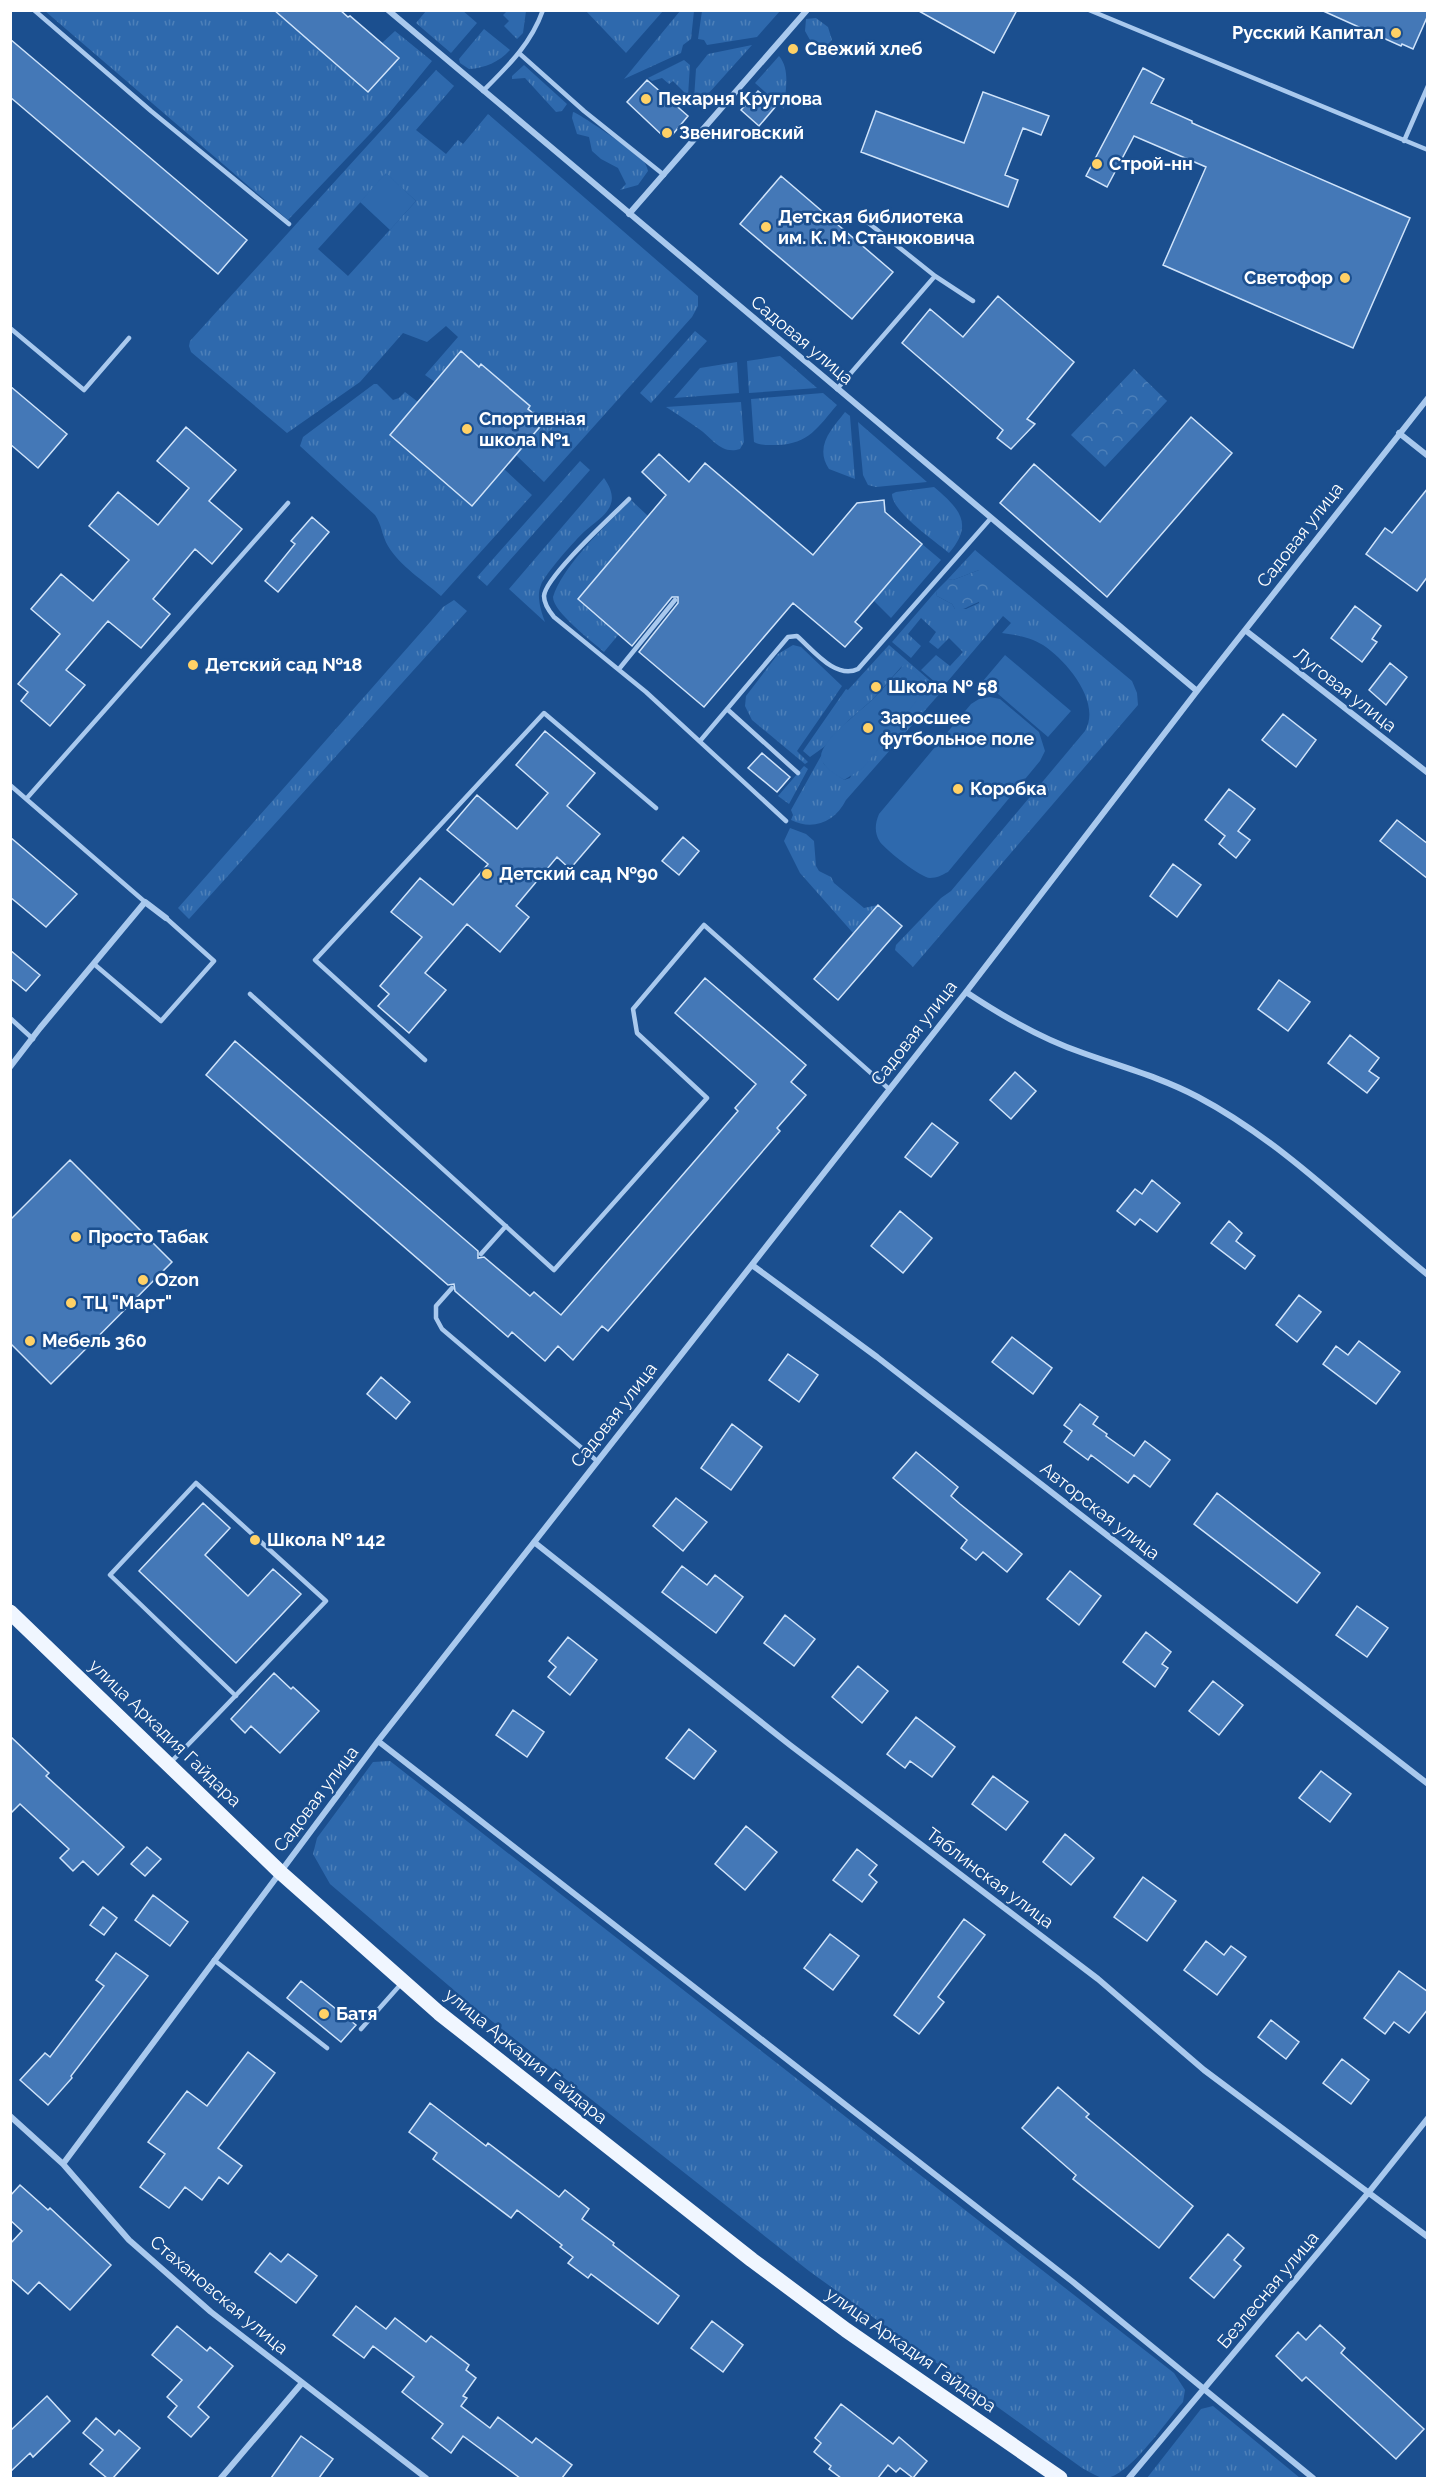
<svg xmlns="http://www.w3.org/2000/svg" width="1438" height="2489" viewBox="0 0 1438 2489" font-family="Raleway,sans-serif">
<defs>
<pattern id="grass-tufts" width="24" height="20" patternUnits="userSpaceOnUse" patternTransform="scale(1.5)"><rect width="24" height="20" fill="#2e69ad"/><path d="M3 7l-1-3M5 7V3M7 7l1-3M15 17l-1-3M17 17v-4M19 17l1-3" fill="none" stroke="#4d80b9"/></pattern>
<pattern id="park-crowns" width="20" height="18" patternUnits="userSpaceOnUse" patternTransform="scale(1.5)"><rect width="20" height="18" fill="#2e69ad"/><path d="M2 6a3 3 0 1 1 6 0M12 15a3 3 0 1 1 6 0" fill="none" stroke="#4d80b9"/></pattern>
</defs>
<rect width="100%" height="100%" fill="#1b4f8f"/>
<path fill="url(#grass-tufts)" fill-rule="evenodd" d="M462,10L477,23L451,53L416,23L426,11Z
M508,10L526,11L523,33L517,39L504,26L509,21L503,15Z
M45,11H274L368,91L399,58L382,43L395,31L432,61L387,116L288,220Z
M586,11H663L626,53Z
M680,11H694L691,39L683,45L681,53L624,79Z
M702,11V10L780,11L757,37L707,45L704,40L698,39Z
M816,18L828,27L832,40L821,51L809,44L810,40L805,31L806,19Z
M484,29L510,50C499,62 485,68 469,69L460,63L459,59Z
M752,45L699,104L694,99L696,69L708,54Z
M779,56C791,70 785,92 784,109L755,83Z
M684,60L690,65L688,96L673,81L669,84L662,78L652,81L648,78Z
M524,65L567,104L562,111L556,112L525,78L512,79V76Z
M436,70L454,86L416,130L446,154L458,140L463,144L488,114L698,296V306L692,317L544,482L516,455L544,422L528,409L530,406L481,364L479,367L461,352L435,382L425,375L458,337L446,326L427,342L403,333L360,382L287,433L191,352L189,346L190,341ZM386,174L416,201L348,276L318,249Z
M573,112C579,113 635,152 642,159C645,162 647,167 648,171L638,185L620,190L626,184L618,168L601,159L592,151L589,137L577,134L572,118Z
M695,331L707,341L651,403L640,393Z
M780,356L817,388L749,393L747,361Z
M737,362L739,393L674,398L700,368Z
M374,384H377L393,400L399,398L405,392L418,402L472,506L504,469L532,495L441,596C424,581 400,566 388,546C382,536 382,525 375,515L300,446L303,437Z
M823,393L837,405C818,427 809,444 777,445C769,445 762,446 754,442L751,399Z
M741,402L744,442L740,449C721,455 712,438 699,429C688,421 677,414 666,407Z
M845,412L850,416L855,479L829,469C814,446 832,429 845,412Z
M858,422L927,482L876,487L868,485L863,475Z
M580,461L590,470L487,586L477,577Z
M604,478C623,505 604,515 585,531C576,539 544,575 541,585C536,596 541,611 545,622L509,589Z
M934,487C960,509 974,524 949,553C935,541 892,512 892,494L896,492Z
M631,500L648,516L578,599L619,634L604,652C592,641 553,612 553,597C563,565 607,524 631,500Z
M922,544L941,560L891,618L873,600Z
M975,550L1132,681L1137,693L1138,705L913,967L895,950L896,945L941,898L951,891L1085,731C1102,702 1066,660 1043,645C1030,637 1017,635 1002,633L1011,623L1003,616L942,688L921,670L936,655L950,666L963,652L949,638L938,649L929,642L936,632L921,618L908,634L921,646L911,658L892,642L936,591L937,596L952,604L955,609H966L979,603V570L953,580L948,579Z
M454,600L467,611L189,919L178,908L431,621L443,607Z
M793,645L801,647L842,686L797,751L808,762L805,764L752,720L745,706L746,696L778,654Z
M889,645L942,691L846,800C835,822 813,831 791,820L793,815L791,810L821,756L824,764L844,780L850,778L902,666L872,700L849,720L824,747L810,757L803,751L846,689L848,690Z
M804,766L808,769L789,804L778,796Z
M790,828L806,834L814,841L816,866L819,871L831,877L834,883L864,908L878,905L853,933L800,873L784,841Z
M390,1761L1174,2373L1185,2390L1183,2402C1168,2419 1127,2480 1104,2478C1097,2477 1088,2471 1082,2468L809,2271L469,2003L330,1884L313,1854L317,1838L373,1762Z
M1213,2406L1300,2478H1147L1201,2409Z"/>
<path fill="url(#park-crowns)" d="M1134,369L1167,401L1105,467L1071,435Z
M979,570H983C996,585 991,598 974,604C966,607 964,611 955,609L952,604L937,596L936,591L948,579L953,580Z"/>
<path fill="#2e69ad" d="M386,173L416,201L390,230L360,202Z
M1005,655L1071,711L1048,737L983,681Z
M903,666C915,669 921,677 926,689L863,768L844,780C837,775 822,767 821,757C820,741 862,710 874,698C884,688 893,676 903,666Z
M990,697L1000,699L1039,732L1045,751L1040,761L948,872C942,875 937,878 930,878C921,878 886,850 880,842C874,833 875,823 879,814L971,704L979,699Z"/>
<path fill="#4478b7" stroke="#cfe3fa" stroke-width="1.5" d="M274,10H340L348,17L350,16L399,58L368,92Z
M917,10H1017L994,53Z
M1321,10H1428V15L1413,49L1402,44L1401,46Z
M10,39L247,240L218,274L10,97Z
M1143,68L1164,79L1151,103L1192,121V123L1410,218L1353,348L1163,265L1206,167L1134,136L1107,187L1086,176Z
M647,80L688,116L673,134L663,136L627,102Z
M758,91L776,106L759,126L741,110Z
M983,92L1049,116L1041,135L1023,128L1005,175L1018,180L1008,207L861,152L876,111L964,143Z
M781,176L893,272L852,319L740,224Z
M998,296L1074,362L1027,419L1035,424L1011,449L997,438L1003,430L902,343L930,309L963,337Z
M461,351L479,367L481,364L530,406L528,409L544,422L472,506L390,435Z
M10,386L67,434L38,468L10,444Z
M1191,417L1232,453L1107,597L1000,503L1034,464L1100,522Z
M186,427L236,470L209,501L242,529L212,564L195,549L153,599L170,614L141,648L108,621L66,670L85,685L50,726L21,701L28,692L18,684L60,634L31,609L61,574L93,601L129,560L89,526L118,492L158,525L189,488L157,461Z
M659,454L689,482L705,463L813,555L857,503L884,500L885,512L922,544L855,622L862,628L845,647L793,603L704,707L639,652L678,603V597H672L632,646L578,599L666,495L642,472Z
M1428,488V576L1417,591L1366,554L1385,528L1392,533Z
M312,517L329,532L278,592L265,581L295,544L291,541Z
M1355,606L1381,626L1372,639L1377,642L1362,662L1331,638Z
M1390,663L1407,677L1386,705L1369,690Z
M1283,714L1316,740L1296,767L1262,740Z
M545,731L595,773L567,806L600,834L570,869L557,857L516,906L529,917L500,952L467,924L425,973L446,990L409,1033L378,1006L389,994L380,986L422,937L391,912L420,878L453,905L488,864L447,830L477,795L517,829L548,793L516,765Z
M762,753L790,777L777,792L748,768Z
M1229,789L1255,809L1238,831L1250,840L1236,858L1219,844L1225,836L1205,820Z
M1397,820L1428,844V879L1380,841Z
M10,837L77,894L46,927L10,897Z
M683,837L699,851L679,875L662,861Z
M1173,864L1201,885L1177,917L1150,896Z
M878,905L902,926L838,1000L814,979Z
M10,950L40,975L26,991L10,978Z
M705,978L806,1065L791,1082L806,1095L777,1128L780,1131L608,1331L602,1326L573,1360L558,1346L545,1361L512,1332L508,1337L455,1291L454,1284L448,1285L206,1075L235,1041L478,1251V1258L484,1257L530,1296L534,1292L561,1315L738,1111L735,1108L756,1084L675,1013Z
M1279,980L1310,1002L1288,1031L1258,1009Z
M1350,1035L1379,1058L1369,1071L1379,1078L1367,1093L1328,1063Z
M1015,1072L1036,1091L1011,1119L990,1100Z
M932,1123L958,1143L931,1177L905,1157Z
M70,1160L172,1262L51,1384L10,1343V1220Z
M1152,1180L1180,1203L1157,1232L1140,1219L1135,1225L1117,1211L1135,1189L1142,1194Z
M900,1211L932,1238L903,1273L871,1246Z
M1229,1221L1242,1233L1236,1241L1255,1256L1245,1269L1211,1243Z
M1299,1295L1321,1312L1297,1342L1276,1325Z
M1012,1337L1052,1368L1033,1394L992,1362Z
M1359,1341L1400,1372L1376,1404L1323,1364L1336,1346L1348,1355Z
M788,1354L818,1375L799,1402L769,1380Z
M381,1377L410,1402L396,1419L367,1394Z
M1080,1404L1098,1417L1093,1424L1107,1434L1106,1436L1134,1456L1145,1441L1170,1460L1150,1487L1134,1475L1128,1483L1091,1455L1088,1460L1064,1442L1072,1431L1064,1425Z
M732,1424L762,1447L731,1490L701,1468Z
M916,1452L958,1487L951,1496L960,1504L1022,1554L1007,1572L983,1552L976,1560L961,1548L967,1540L893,1478Z
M1217,1493L1320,1573L1297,1603L1194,1524Z
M676,1498L707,1522L683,1551L653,1526Z
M203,1503L230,1528L205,1555L248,1596L273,1569L301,1594L236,1663L139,1571Z
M682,1566L707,1585L715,1575L743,1597L716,1633L662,1592Z
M1070,1571L1101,1596L1079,1625L1047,1599Z
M1357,1606L1388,1628L1367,1657L1336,1635Z
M785,1615L815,1639L794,1666L764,1643Z
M1146,1632L1171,1652L1162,1664L1168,1668L1155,1687L1123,1662Z
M568,1637L597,1660L570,1695L548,1677L556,1667L549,1661Z
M858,1666L888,1691L862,1723L832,1697Z
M274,1673L291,1689L293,1687L319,1711L280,1753L251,1726L245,1733L231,1719Z
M1213,1681L1243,1705L1219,1735L1189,1711Z
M513,1710L544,1732L527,1757L496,1735Z
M916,1717L955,1747L932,1777L910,1761L905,1768L887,1754Z
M689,1729L716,1751L694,1779L666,1758Z
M10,1736L49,1773L46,1776L124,1847L98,1875L83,1861L73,1871L60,1858L69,1849L20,1804L10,1814Z
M1321,1771L1351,1794L1330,1822L1299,1798Z
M993,1776L1028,1802L1006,1830L972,1804Z
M746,1826L777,1852L745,1890L715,1864Z
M1065,1834L1094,1858L1071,1885L1043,1862Z
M147,1847L161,1859L145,1876L131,1864Z
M857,1849L877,1865L869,1875L877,1882L862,1902L833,1880Z
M1143,1877L1176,1901L1147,1941L1114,1917Z
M153,1895L188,1922L170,1946L135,1920Z
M103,1907L117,1918L104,1935L90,1925Z
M964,1919L985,1935L938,1997L944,2002L919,2034L894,2015Z
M830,1934L859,1956L833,1990L804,1968Z
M1206,1941L1224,1955L1231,1946L1246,1957L1217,1995L1184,1970Z
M116,1953L148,1976L71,2076L72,2078L48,2105L20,2080L45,2053L50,2057L104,1986L96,1980Z
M1399,1971L1428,1992V2009L1409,2033L1394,2022L1385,2034L1364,2018Z
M301,1981L356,2025L341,2042L287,1998Z
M1271,2020L1299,2042L1286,2059L1258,2037Z
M248,2052L275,2073L218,2148L242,2166L228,2184L219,2177L202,2200L185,2187L169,2208L140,2187L165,2154L148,2142L187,2091L207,2106Z
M1342,2059L1369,2080L1351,2104L1323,2083Z
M1058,2087L1089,2114L1086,2117L1193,2206L1159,2248L1073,2179L1076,2175L1022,2128Z
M430,2103L486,2146L488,2143L559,2197L565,2190L589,2209L582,2219L614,2243L613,2245L679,2296L658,2324L591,2274L588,2278L568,2263L573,2257L560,2247L562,2245L517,2210L511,2218L433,2159L437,2153L409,2132Z
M20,2185L48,2210L50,2208L111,2265L70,2310L39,2282L28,2294L10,2278V2244L22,2231L10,2220V2196Z
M1228,2234L1244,2248L1234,2260L1241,2266L1214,2298L1190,2278Z
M270,2253L281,2262L288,2254L317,2276L296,2303L255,2272Z
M356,2306L386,2329L395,2318L426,2342L431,2336L469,2365L466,2370L476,2378L463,2396L467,2398L461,2406L490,2428L498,2417L532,2443L536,2438L572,2465L562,2478H520L463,2436L451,2453L432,2438L443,2424L402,2392L414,2377L373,2346L364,2358L333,2335Z
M712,2321L743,2345L723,2372L691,2348Z
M1320,2325L1345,2348L1341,2353L1424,2429L1396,2459L1306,2377L1302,2381L1276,2356L1298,2332L1306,2340Z
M177,2326L207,2351L210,2347L233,2366L198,2407L209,2417L191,2437L168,2417L177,2406L167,2397L182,2380L152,2355Z
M47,2396L70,2421L33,2457L30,2453L10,2472V2431Z
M841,2404L893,2444L899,2437L927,2461L913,2478L900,2468L896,2472L888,2465L878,2478H841L829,2469L831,2466L814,2452L821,2443L815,2438Z
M96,2418L115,2435L119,2430L140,2448L113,2478H107L90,2464L103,2450L83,2433Z
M301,2436L333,2459L319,2478H271Z"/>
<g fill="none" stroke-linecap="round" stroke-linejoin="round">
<path stroke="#a9c9ee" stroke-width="4.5" d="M34,10L151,111L289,224
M1089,10L1428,150
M520,54L584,111L664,175
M483,91C508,66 531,44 543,10
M1404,141L1428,86
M866,221L935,276
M10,328L84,390L129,338
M837,389L935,276L973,301
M629,499C613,515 545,577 544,596C544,604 549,611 554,617L646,692L786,821
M619,669L675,600
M727,709L798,773
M700,741L788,637L797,636C813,650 836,680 858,669L991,518
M10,785L145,902
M27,798L288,503
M94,964L161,1021L214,961L166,918
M250,994L554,1270L707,1098L637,1033L633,1009L704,925L889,1089
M10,1018L33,1039
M425,1060L315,960L544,713L656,808
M481,1254L506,1226
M452,1288L436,1306V1318L442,1329L597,1461
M170,1763C223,1710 274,1655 326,1601L196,1483L110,1575L236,1696
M214,1960L327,2048
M361,2029L401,1984"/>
<path stroke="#a9c9ee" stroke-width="6" d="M388,10L1197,691
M629,214L807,10
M1399,433L1428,456
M1245,630L1428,773
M966,992C1002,1016 1042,1039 1083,1053C1122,1067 1160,1077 1198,1097C1283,1142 1353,1214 1428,1275
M10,1067L40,1028L145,902L166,918
M752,1265L877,1357L1428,1784
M534,1542L790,1745L1098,1979L1204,2070L1428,2237
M378,1741L1073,2282L1313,2478
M10,2116L63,2164L129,2240L211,2312L426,2478
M63,2164L378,1741L966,992L1197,691L1428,398
M221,2478L302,2383
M1129,2478L1369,2192L1428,2118"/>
<path stroke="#f0f6ff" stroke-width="15" d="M10,1612L280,1872L439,2013L752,2260L846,2330L1060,2478"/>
</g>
<g fill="#ffd166" stroke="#1b4f8f" stroke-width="2">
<circle cx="1396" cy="33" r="6"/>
<circle cx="793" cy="49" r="6"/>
<circle cx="646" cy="99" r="6"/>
<circle cx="667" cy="133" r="6"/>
<circle cx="1097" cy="164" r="6"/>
<circle cx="766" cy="227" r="6"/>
<circle cx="1345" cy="278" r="6"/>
<circle cx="467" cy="429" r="6"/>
<circle cx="193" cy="665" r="6"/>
<circle cx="876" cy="687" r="6"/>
<circle cx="868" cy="728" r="6"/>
<circle cx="958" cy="789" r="6"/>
<circle cx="487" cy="874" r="6"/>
<circle cx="76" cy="1237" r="6"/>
<circle cx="143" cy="1280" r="6"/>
<circle cx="71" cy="1303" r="6"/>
<circle cx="30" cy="1341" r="6"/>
<circle cx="255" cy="1540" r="6"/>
<circle cx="324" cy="2014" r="6"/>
</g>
<g text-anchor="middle" stroke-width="5" stroke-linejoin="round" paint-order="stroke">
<g font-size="18" font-weight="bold" fill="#fff" stroke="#1b4f8f" text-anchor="start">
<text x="1384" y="39" text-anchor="end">Русский Капитал</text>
<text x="805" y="55">Свежий хлеб</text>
<text x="658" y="105">Пекарня Круглова</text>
<text x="679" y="139">Звениговский</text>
<text x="1109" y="170">Строй-нн</text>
<text x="778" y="223">Детская библиотека<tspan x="778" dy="21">им. К. М. Станюковича</tspan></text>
<text x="1333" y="284" text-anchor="end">Светофор</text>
<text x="479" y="425">Спортивная<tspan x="479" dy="21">школа №1</tspan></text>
<text x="205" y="671">Детский сад №18</text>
<text x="888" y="693">Школа № 58</text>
<text x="880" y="724">Заросшее<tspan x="880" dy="21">футбольное поле</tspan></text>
<text x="970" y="795">Коробка</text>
<text x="499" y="880">Детский сад №90</text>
<text x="88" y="1243">Просто Табак</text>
<text x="155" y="1286">Ozon</text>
<text x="83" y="1309">ТЦ "Март"</text>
<text x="42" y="1347">Мебель 360</text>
<text x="267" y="1546">Школа № 142</text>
<text x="336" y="2020">Батя</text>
</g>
<g font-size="18" fill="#fff" stroke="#1b4f8f">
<text transform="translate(802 340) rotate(40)" y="6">Садовая улица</text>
<text transform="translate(1300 535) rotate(-52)" y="6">Садовая улица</text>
<text transform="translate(1345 690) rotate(38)" y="6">Луговая улица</text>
<text transform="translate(914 1033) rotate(-52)" y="6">Садовая улица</text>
<text transform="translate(614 1415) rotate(-52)" y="6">Садовая улица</text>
<text transform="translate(1100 1511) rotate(38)" y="6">Авторская улица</text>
<text transform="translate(165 1733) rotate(44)" y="6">улица Аркадия Гайдара</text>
<text transform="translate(316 1799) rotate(-53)" y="6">Садовая улица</text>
<text transform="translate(990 1878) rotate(37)" y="6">Тяблинская улица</text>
<text transform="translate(526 2056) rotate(39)" y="6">улица Аркадия Гайдара</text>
<text transform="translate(1268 2290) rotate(-50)" y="6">Безлесная улица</text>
<text transform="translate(219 2295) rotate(40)" y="6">Стахановская улица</text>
<text transform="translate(911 2350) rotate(35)" y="6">улица Аркадия Гайдара</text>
</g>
</g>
<rect width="1438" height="2489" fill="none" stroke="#ffffff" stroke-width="24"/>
</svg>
